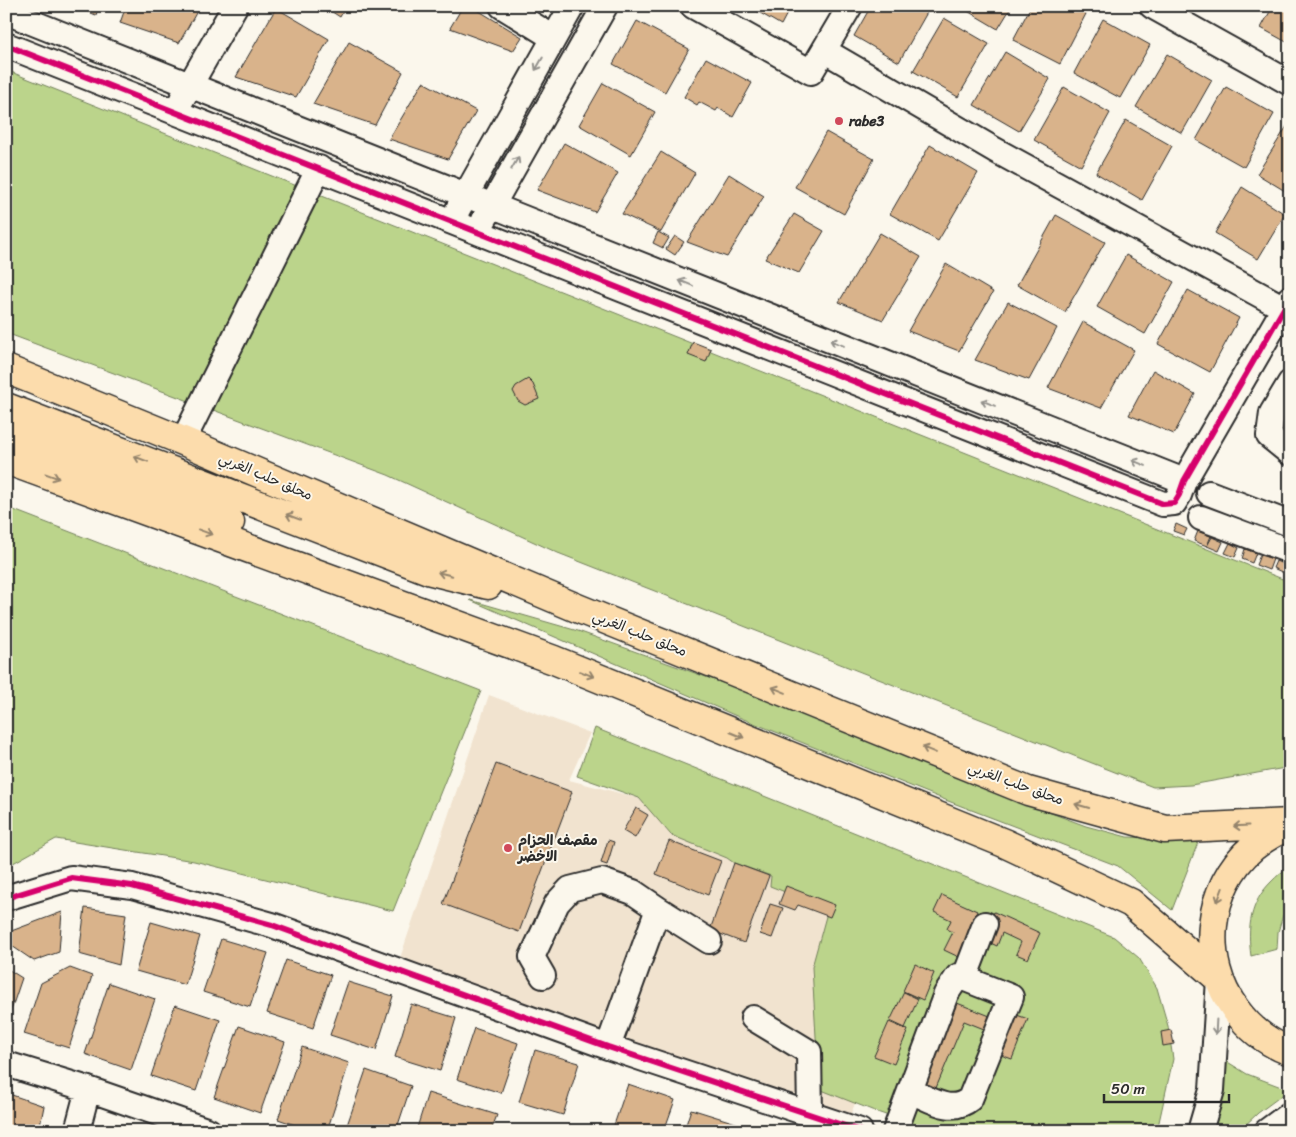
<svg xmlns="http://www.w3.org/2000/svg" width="1296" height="1137" viewBox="0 0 1296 1137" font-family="Sriracha,'Playpen Sans Arabic',sans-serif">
<rect width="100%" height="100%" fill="#fbf7ec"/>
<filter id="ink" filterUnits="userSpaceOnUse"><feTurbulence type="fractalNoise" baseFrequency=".02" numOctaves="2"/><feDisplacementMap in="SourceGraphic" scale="10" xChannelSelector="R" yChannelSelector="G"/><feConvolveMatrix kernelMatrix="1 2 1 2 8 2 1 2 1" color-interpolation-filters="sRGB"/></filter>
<g filter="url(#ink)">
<path fill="#f1e3cf" d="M489,695L590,733L569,780L639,798L671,835L727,858L734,863L842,900L945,881L850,1116L399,961Z"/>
<path fill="#bbd48b" stroke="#73805b" d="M6,70L1290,582V759L1285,768L1191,785L1153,787L558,553L388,475L6,333Z
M6,507L481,691L393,911L194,861L56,839L6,867Z
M470,600L578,631L745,691L965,781L1086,826L1127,837L1199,840L1172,910L1118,866L948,801L741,718Z
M595,728L1114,937L1139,958L1157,988L1168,1026L1173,1059L1157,1131H933L877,1112L819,1089L812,967L828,909L770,886L771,876L734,863L727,858L671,835L639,798L577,776Z
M1290,867V906L1283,915L1278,932L1277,949L1251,956C1247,927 1250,903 1271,882C1277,876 1282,871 1290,867Z
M1226,1061L1247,1074L1289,1090L1258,1113L1239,1131H1213L1223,1090Z"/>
<path fill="#d9b38b" stroke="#2b2b2b" d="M73,6H99L96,15Z
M126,6H200L179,43L120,23Z
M323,6H346L340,17Z
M463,6H471L522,37L513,51L450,28Z
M748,6H791L781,25Z
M871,6H925L929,9L899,62L854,36Z
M959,6H1012L998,29Z
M1031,6H1081L1088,10L1060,64L1013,40Z
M1273,6H1290V44L1261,28Z
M276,8L329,39L296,97L236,77Z
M944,18L989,44L958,97L913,71Z
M1103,19L1150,45L1120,98L1074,73Z
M637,21L689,49L665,92L613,64Z
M349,42L403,72L375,125L313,104Z
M1005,52L1050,79L1019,131L974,105Z
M1167,54L1212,80L1182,133L1136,107Z
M706,58L752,83L733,117L718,108L716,111L699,102L697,105L684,97Z
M423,82L476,111L448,159L389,139Z
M603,83L655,112L631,155L579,125Z
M1064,87L1110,113L1081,166L1034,140Z
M1226,87L1274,114L1244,167L1196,140Z
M1126,120L1172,146L1142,200L1096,173Z
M1289,123H1290V194L1257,174Z
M826,132L874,159L844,214L795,187Z
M564,143L618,173L595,212L537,190Z
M930,145L978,173L938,241L890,214Z
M661,152L695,173L661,232L622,214Z
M729,174L764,196L727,257L687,242Z
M1242,187L1285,214L1258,259L1215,233Z
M794,214L824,231L799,273L765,259Z
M1056,215L1105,242L1065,312L1017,285Z
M658,232L669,238L663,248L653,243Z
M880,233L921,257L883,320L839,302Z
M675,236L684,242L675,255L666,249Z
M1126,255L1174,282L1145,334L1097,307Z
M946,264L993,292L959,351L908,331Z
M1188,290L1239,318L1210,372L1158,344Z
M1008,302L1057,328L1029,380L975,360Z
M1083,322L1134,350L1101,408L1048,388Z
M693,342L711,349L706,362L688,355Z
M1153,370L1195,394L1174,434L1129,415Z
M528,379L533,384L539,399L525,405L518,401L513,391L516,386Z
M1176,524L1187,529L1184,535L1173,531Z
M1198,531L1211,536L1207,546L1194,541Z
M1212,537L1223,542L1219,551L1207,546Z
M1230,543L1239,548L1235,557L1225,553Z
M1245,549L1256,553L1252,563L1242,559Z
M1260,555L1273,559L1269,570L1256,565Z
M1276,561L1287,566L1284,573L1273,568Z
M496,764L572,792L519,932L443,904Z
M636,808L648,815L635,838L623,831Z
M608,840L614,842L607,865L601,863Z
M669,841L721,861L708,895L656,874Z
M734,863L769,876L744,943L710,930Z
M786,886L835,905L830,917L798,905L795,910L779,904Z
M942,895L977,911L971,925L978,928L963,959L944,950L953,932L947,929L951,920L934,912Z
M770,904L783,908L772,938L760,934Z
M85,908L126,914L119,965L79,954Z
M62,912L59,952L34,961L6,942V933Z
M994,912L1040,933L1028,959L1016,954L1021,942L1002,933L997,946L982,939Z
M151,922L200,936L185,985L136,971Z
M221,939L268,953L250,1007L203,992Z
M286,960L331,975L313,1028L267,1013Z
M915,964L934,973L923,1000L903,991Z
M6,968L22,978L6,1025Z
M70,968L92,976L69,1048L24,1034L41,983Z
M348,982L393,996L376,1050L330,1035Z
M109,983L155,999L131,1070L85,1054Z
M904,992L918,999L905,1028L890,1021Z
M957,1003L995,1018L989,1031L964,1021L936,1088L924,1083Z
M411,1004L456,1018L440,1071L395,1057Z
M175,1005L220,1020L196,1091L151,1076Z
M1014,1014L1028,1019L1012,1059L998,1054Z
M889,1022L908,1030L894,1064L874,1056Z
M239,1026L285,1042L260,1113L214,1097Z
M474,1028L518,1043L501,1093L457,1079Z
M1171,1030L1174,1044L1163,1046L1161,1032Z
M302,1047L349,1063L327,1131H312L278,1119Z
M535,1050L579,1063L563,1115L519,1102Z
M366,1070L411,1086L396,1131H345Z
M628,1084L675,1100L664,1131H612Z
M6,1093L44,1106L39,1131H6Z
M428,1093L497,1115L491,1131H416Z
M691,1109L739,1124L737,1131H684Z"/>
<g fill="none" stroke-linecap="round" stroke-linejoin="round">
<defs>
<path id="minor" d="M502,6L554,38
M693,6L811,72L850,6
M1152,6L1290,83
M6,12L1184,481
M6,45L1163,504L1174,503L1179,495L1184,481L1290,298
M825,51L995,150L1284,308
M182,99L235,6
M458,209L572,6
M484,220L605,6
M1290,383L1272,413L1269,436L1290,453
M183,441L319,168
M1209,493L1290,524
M1201,518L1290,551
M6,898L71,878L132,886L272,925L608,1047L860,1131
M543,976L532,957L557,903L570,889L602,881L633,892L658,909
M964,979L985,924
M753,1018L809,1052L810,1115
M608,1047L658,909L709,941
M6,1064L88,1089L209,1131
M77,1131L88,1089
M895,1131L946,994L958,976L1011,997L970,1099C950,1115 931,1099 910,1091
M1200,1131L1212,1090L1219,979
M1267,1131L1290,1114"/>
<path id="highway" d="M6,369L183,441L577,608L1028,791L1165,829L1290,823
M6,407L431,571L488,585
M6,433L230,522
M6,460L554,660L1004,843L1131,903L1219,979
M1289,826C1276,831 1264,838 1253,847C1206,887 1199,961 1236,1010C1249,1028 1268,1043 1290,1051"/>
</defs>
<use href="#minor" stroke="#2b2b2b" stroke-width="28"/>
<use href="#highway" stroke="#2b2b2b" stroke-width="31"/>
<use href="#minor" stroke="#fbf7ec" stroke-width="24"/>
<use href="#highway" stroke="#fcdcac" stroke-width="28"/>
<defs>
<path id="cycleway" d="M6,45L1163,504L1174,503L1179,495L1184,481L1290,298
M6,898L71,878L132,886L272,925L608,1047L860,1131"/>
</defs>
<use href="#cycleway" stroke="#fbf7ec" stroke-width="9"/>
<use href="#cycleway" stroke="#d6006c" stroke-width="6"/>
</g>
<defs><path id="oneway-shaft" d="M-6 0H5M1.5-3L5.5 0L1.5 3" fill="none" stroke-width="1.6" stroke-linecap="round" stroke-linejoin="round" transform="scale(1.25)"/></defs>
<g stroke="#93918c">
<use href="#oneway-shaft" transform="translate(539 64) rotate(120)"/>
<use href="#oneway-shaft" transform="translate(515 163) rotate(-60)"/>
<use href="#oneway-shaft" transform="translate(686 283) rotate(-158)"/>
<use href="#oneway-shaft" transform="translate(837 343) rotate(-158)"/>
<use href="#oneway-shaft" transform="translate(988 403) rotate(-158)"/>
<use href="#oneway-shaft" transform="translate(1139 463) rotate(-158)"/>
<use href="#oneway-shaft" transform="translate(1216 1027) rotate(93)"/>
</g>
<g stroke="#94846c">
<use href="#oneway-shaft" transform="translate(141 459) rotate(-159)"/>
<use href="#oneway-shaft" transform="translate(52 476) rotate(20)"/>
<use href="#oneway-shaft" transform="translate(293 517) rotate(-159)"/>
<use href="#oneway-shaft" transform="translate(205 532) rotate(20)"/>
<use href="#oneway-shaft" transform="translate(445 574) rotate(-166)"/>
<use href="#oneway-shaft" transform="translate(587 674) rotate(22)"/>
<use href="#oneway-shaft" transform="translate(779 690) rotate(-158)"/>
<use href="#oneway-shaft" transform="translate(737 735) rotate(22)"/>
<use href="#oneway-shaft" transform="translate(929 750) rotate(-158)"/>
<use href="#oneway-shaft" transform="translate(1082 806) rotate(-164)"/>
<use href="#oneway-shaft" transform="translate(1241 826) rotate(177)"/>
<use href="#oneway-shaft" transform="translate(1220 895) rotate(111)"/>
</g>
</g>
<g fill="#d1495b" stroke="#fbf7ec" stroke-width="2">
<circle cx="839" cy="121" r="5"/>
<circle cx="508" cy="848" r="5"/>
</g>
<g text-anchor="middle" stroke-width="4" stroke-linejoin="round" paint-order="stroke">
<g font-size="14" font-weight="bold" fill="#2b2b2b" stroke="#fbf7ec" text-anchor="start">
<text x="849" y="126">rabe3</text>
<text x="518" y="845">مقصف الحزام<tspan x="518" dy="16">الاخضر</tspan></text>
</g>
<g font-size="14" fill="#2b2b2b" stroke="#fbf7ec">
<text transform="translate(266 476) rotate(23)" y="5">محلق حلب الغربي</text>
<text transform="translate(640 633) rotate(22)" y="5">محلق حلب الغربي</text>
<text transform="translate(1016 783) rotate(20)" y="5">محلق حلب الغربي</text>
</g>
</g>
<rect width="1296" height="1137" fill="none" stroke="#fbf7ec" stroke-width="25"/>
<rect x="12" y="12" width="1271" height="1112" fill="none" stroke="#2b2b2b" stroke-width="2" filter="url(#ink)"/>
<path d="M1104 1094v8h125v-8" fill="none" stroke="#2b2b2b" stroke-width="2.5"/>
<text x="1111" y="1094" font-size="15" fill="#2b2b2b" stroke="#fbf7ec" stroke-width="4" paint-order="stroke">50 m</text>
</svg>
